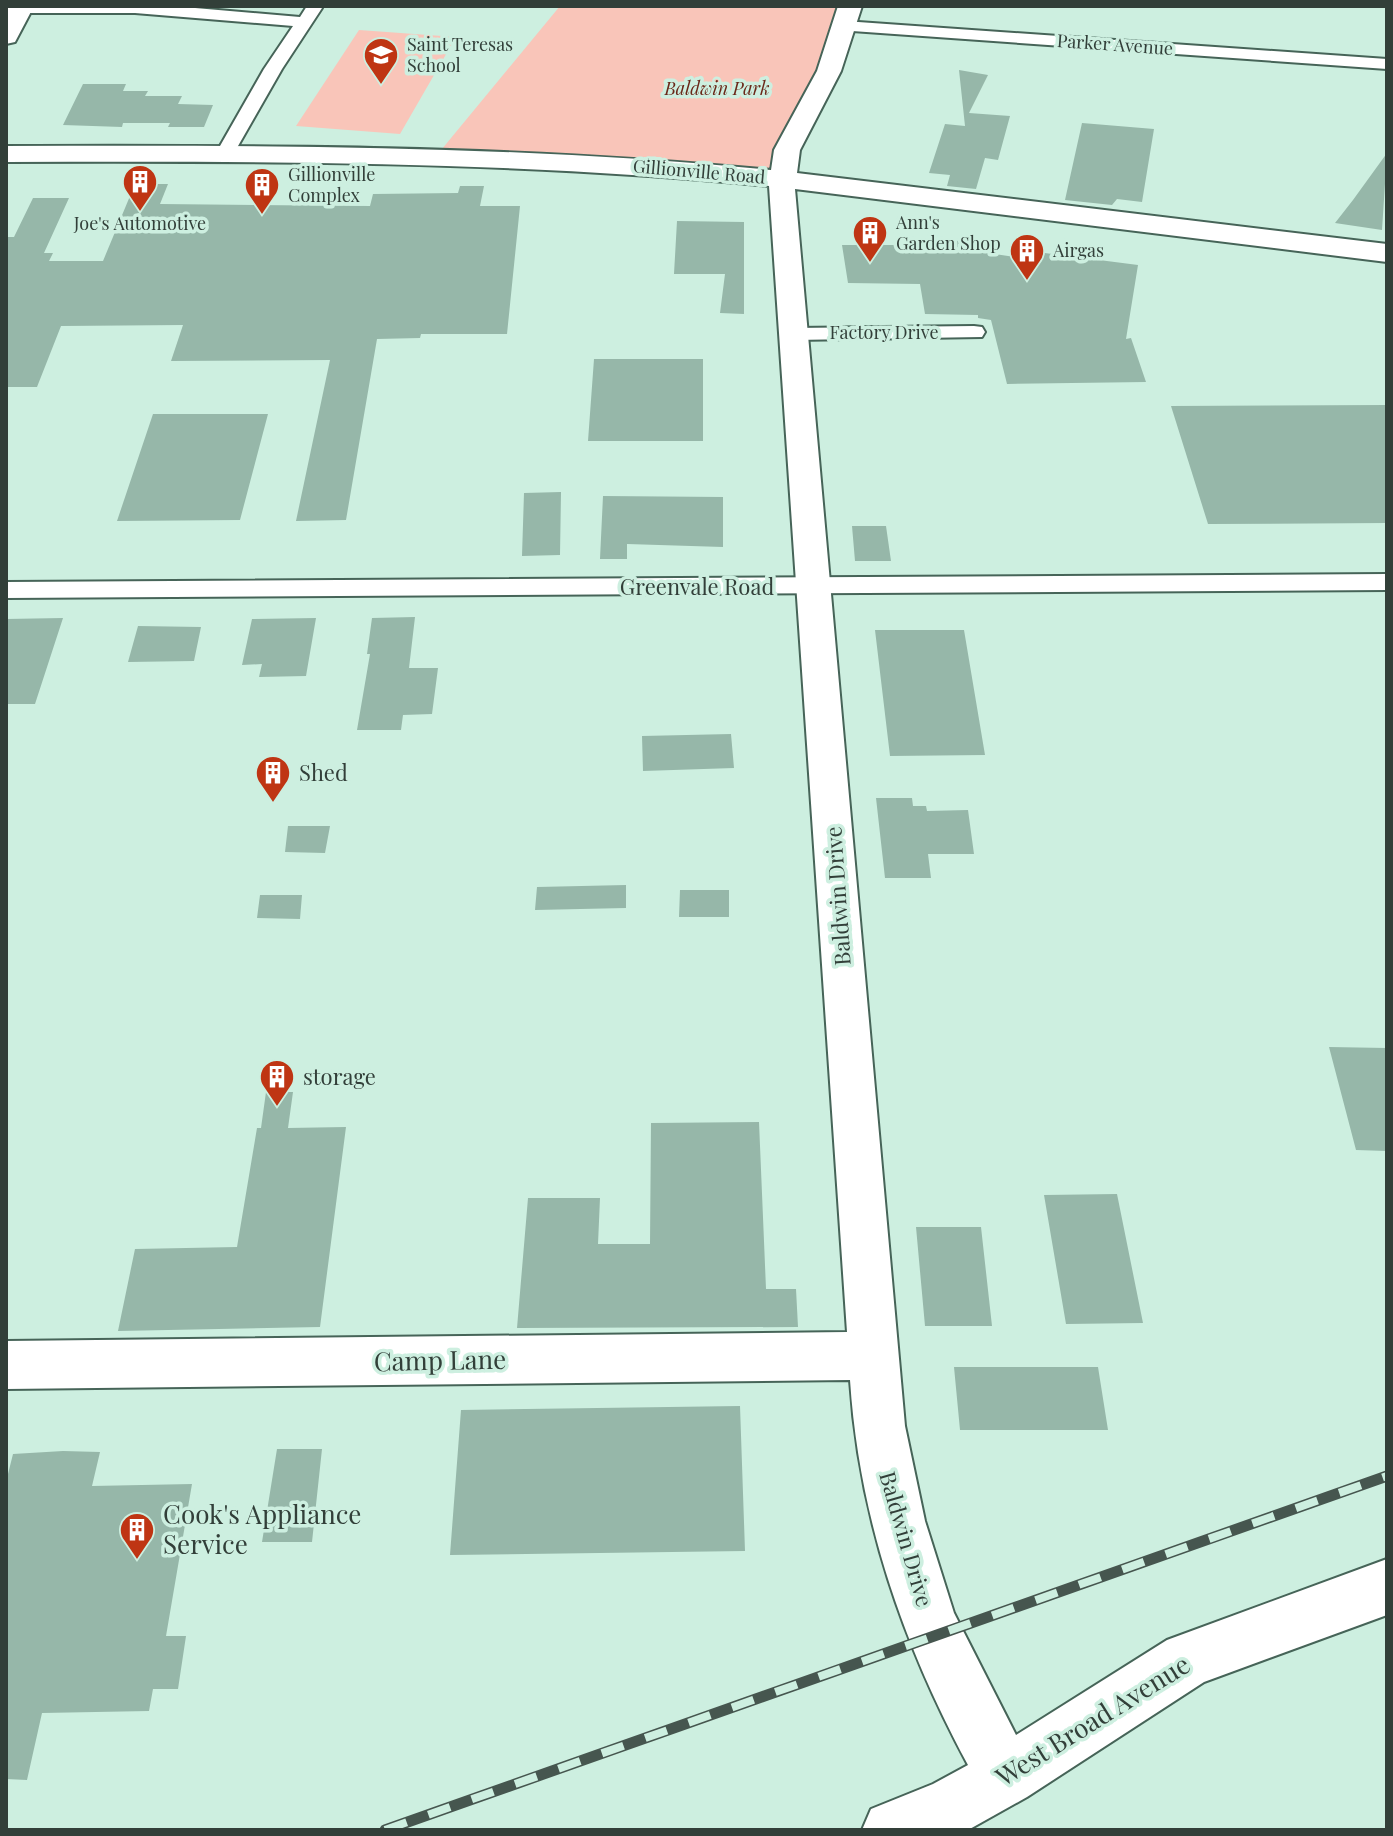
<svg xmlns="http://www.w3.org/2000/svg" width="1393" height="1836" viewBox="0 0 1393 1836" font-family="'Playfair Display',serif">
<rect width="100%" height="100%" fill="#cdefe0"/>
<path fill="#f9c5b9" d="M560,6H849L780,179L437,155Z
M359,30L456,37L400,134L296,126Z"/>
<path fill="#96b7a9" d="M959,70L988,75L969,113L1010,116L998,160L985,158L976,189L947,186L950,175L929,173L945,124L965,126Z
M83,84H126L123,91H148L145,96H182L178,104L213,105L204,127H168L170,123H123L122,127L63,125Z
M1082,123L1154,129L1142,202L1117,199L1112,205L1065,200Z
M1387,153L1382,230L1335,223L1353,200Z
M135,184H168L160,204L370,206L373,194L458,193L460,186H484L480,206H520L507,334H421L420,338L377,339L346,520L296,521L330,360L171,361L183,325L61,326L37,387H6V237H14L33,198H69L44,253H53L49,261H103Z
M677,221L744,222V314L720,313L725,274H674Z
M911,240L967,241L969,250L1027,259L1029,251L1138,265L1126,339L1131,338L1146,382L1007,384L991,320L978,318V315L925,314L920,284L848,283L842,245H912Z
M594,359H703V441H588Z
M1387,405V523L1208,524L1171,406Z
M153,414H268L240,520L117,521Z
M561,492L560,555L522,556L524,493Z
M603,496L723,497V547L627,544V559H600Z
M852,526H886L891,561H855Z
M415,617L409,668H438L432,714L403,715L401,730H357L370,654H367L372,618Z
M63,618L35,704H6V619Z
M316,618L306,676L259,677L262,664L242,665L252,619Z
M138,626L201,627L194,661L128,662Z
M875,630H964L985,755L890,756Z
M731,734L734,768L643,771L642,736Z
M876,798H912L913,806H926L927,811L968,810L974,854H928L931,878H885Z
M288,826H330L325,853L285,852Z
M626,885V908L535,910L537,887Z
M680,890H729V917H679Z
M260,895H302L300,919L257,918Z
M1329,1047L1387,1048V1151L1356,1150Z
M266,1092H293L288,1128L346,1127L320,1327L118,1331L135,1249L237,1247L257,1128H261Z
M759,1122L766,1289H796L798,1327L517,1328L528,1198H600L598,1244H650L651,1123Z
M1117,1194L1143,1323L1066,1324L1044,1195Z
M916,1227H981L992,1326H925Z
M954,1367H1098L1108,1430H960Z
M740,1406L745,1551L450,1555L461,1410Z
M277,1449H322L312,1542H262Z
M63,1451L100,1452L92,1486L192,1484L166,1636H186L178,1689H153L149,1711L42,1713L27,1780L6,1779V1482L13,1454Z"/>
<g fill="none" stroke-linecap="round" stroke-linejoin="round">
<defs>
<path id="street" d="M6,6H172L300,17L307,6L322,8L282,69L234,153L225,159L216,153L264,69L293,26L135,13H6Z
M844,21L1387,59V69L838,30L835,26L838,22Z
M974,326L982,327L985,332L982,337L794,340L783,334L794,328Z
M1387,574V590L6,598V582Z"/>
<path id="secondary" d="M10,6H34L15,42L6,44V14Z
M838,6H862L841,71L800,150L797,173L1387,244V262L795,189L905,1426L925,1521L954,1613L1016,1735L1167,1640L1387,1559V1615L1204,1682L1027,1797L968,1830H862L871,1809L933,1784L968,1765C903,1644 859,1518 850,1380L6,1389V1341L847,1332L769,186C515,161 261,161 6,162V146C262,145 516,145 771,170L774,150L817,71Z"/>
</defs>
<use href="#street" stroke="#466458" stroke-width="4"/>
<use href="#secondary" stroke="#466458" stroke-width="4"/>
<use href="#street" fill="#fff" fill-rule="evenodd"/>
<use href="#secondary" fill="#fff" fill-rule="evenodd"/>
<defs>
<path id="rail" d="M385,1830L1387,1476"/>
</defs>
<use href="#rail" stroke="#46564f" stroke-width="11"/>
<use href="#rail" stroke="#cdefe0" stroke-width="8" stroke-dasharray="23" stroke-linecap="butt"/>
</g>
<defs>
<symbol id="school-pin" viewBox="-11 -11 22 30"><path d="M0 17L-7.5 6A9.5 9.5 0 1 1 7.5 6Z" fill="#bf3513" stroke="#cdefe0"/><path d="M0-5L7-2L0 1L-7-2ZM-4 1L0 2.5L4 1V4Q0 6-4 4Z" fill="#fff"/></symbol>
<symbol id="building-pin" viewBox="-11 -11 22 30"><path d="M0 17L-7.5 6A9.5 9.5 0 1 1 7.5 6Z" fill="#bf3513" stroke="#cdefe0"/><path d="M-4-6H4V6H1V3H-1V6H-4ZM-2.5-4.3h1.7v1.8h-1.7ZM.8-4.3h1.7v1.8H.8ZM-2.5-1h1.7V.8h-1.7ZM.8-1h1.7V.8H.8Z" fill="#fff"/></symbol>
</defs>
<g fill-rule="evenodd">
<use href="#school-pin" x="361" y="35" width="40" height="54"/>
<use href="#building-pin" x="120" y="162" width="40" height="54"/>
<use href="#building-pin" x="242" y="165" width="40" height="54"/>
<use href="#building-pin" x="850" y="213" width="40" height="54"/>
<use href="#building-pin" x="1007" y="231" width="40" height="54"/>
<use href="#building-pin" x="253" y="753" width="40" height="54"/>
<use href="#building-pin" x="257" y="1057" width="40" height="54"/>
<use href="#building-pin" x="117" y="1510" width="40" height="54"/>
</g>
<g text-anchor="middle" stroke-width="7" stroke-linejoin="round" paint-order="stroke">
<g font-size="18" fill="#323f39" stroke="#cdefe0" text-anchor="start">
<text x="407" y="51">Saint Teresas<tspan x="407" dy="21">School</tspan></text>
<text x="288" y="181">Gillionville<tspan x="288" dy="21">Complex</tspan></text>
<text x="896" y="229">Ann's<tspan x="896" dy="21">Garden Shop</tspan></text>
<text x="140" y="230" text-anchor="middle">Joe's Automotive</text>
<text x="1053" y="257">Airgas</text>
</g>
<g font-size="18" fill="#323f39" stroke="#cdefe0">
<text transform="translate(1115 45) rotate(4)" y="6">Parker Avenue</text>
<text transform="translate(699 172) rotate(5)" y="6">Gillionville Road</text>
<text x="884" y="339">Factory Drive</text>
</g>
<g font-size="18" font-style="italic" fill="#6a2819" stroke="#cdefe0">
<text x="717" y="95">Baldwin Park</text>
</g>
<g font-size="22" fill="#323f39" stroke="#cdefe0">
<text x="697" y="595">Greenvale Road</text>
<text transform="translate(838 896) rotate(-94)" y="8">Baldwin Drive</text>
<text transform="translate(906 1539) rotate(74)" y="8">Baldwin Drive</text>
</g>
<g font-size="22" fill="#323f39" stroke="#cdefe0" text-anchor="start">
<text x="299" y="781">Shed</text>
<text x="303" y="1085">storage</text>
</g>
<g font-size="26" fill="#323f39" stroke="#cdefe0">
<text transform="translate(440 1361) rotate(-1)" y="9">Camp Lane</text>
<text transform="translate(1093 1721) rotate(-32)" y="9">West Broad Avenue</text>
</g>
<g font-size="26" fill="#323f39" stroke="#cdefe0" text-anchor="start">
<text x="163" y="1524">Cook's Appliance<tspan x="163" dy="30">Service</tspan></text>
</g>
</g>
<rect width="1393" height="1836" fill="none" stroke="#323f39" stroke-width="16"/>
</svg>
